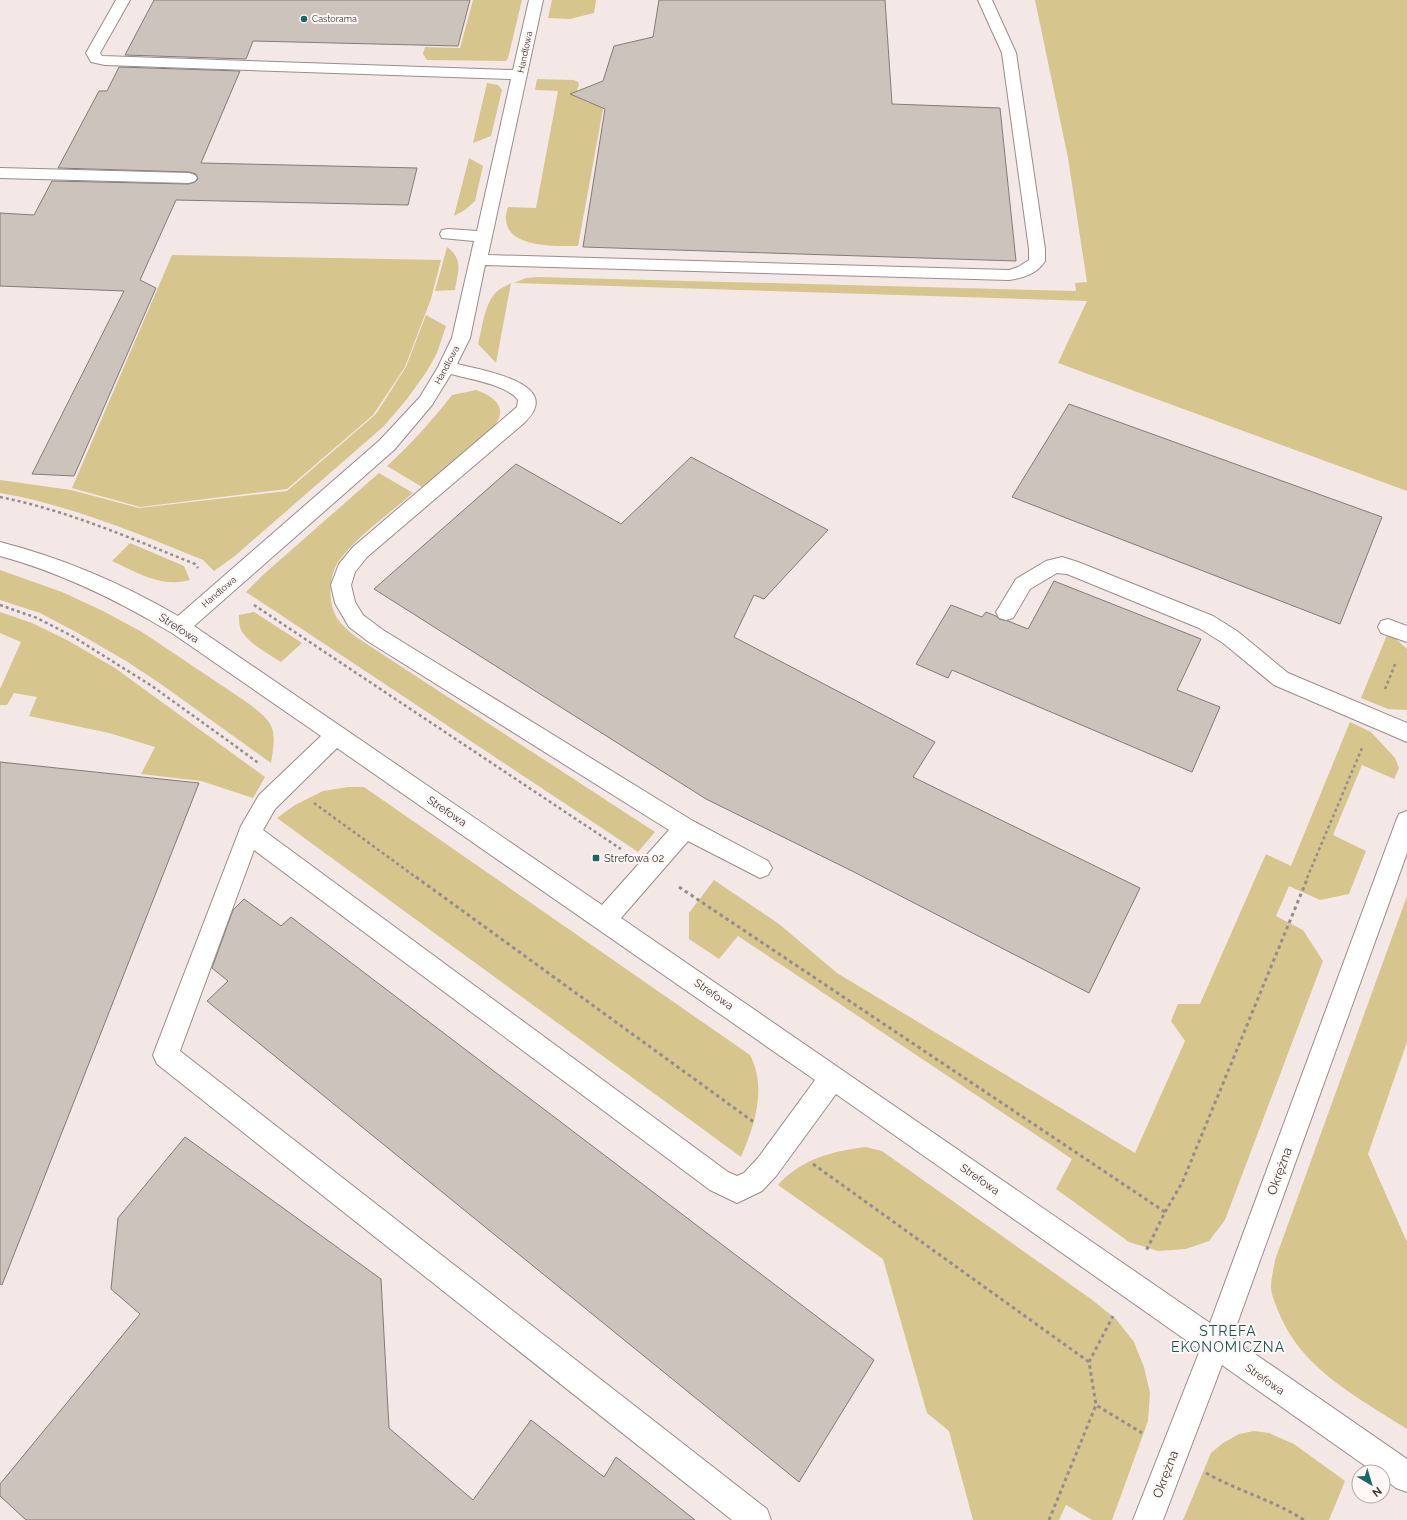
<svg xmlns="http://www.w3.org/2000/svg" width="1407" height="1520" viewBox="0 0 1407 1520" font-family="Raleway,sans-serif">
<rect width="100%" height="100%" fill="#f4e8e7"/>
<path fill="#d6c58d" d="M473,0H522L508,58L506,61L427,60L423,54L425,47L460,48Z
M552,0H596L594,13L570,19L548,18Z
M1035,0H1407V491L1058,363L1087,301L514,283L526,278L537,277L1076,291L1075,283L1087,282L1068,158Z
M537,79L574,80L578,82L579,85L577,90L581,99L589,103L604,104L578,246C558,246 508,249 506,220C505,216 507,211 508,207L536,208L558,91L535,90Z
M487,83L498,85L502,90L491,136L473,143Z
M469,158L483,166L475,201L465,210L454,216Z
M447,247C464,260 458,271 455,290L435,291Z
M172,255L441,260L431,299L405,367L373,415L287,489L140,507L72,488Z
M511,283L496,363L478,344C483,327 484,300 500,289C503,287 508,285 511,283Z
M426,315L446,326L437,353L427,371L407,399L384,426L236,555L214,571L203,560C137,533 70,505 0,493V480L71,490L139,508L287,491L376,414L406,367Z
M476,390C494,396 509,408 494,426L422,487L387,466C411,444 432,421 452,395Z
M379,473L413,493C390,513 356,537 338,562C330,574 328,598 334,612C338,623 348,630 356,637L655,832L638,852L246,592L264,574Z
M130,543L184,566L190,580C160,588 139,573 112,561Z
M0,570L62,592L103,611L142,632L245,701C275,723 277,727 271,763L158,682L126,661L76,632L40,613L0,600Z
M0,612L32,623L67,640L115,668L265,777L253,798L201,781L141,774L155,747L109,733L29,716L37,697L14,693L7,705H0V689L21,642L0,633Z
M254,612L302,643L281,662C269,654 251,645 243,633C239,628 239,621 239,615Z
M1387,635L1395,638L1407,649V710L1388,709L1361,698Z
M1350,722L1371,732L1395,758L1399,768L1394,779L1362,765L1333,835L1366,851L1349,894L1320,900L1289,886L1276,916L1303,930L1323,961L1225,1220L1209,1241L1186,1249L1158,1251L1129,1242L1056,1189L1072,1159L738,936L719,959L689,939V913L714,880L779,924L837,973L1135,1153L1185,1041L1171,1021L1178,1004H1200L1266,854L1291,866Z
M348,787H364L750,1055C767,1087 755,1125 741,1157L277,818L295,805L323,791Z
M1407,896V1042L1368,1154L1407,1242V1429C1359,1398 1302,1370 1279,1313C1276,1305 1271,1295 1271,1287C1271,1278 1274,1268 1275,1260Z
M866,1147L882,1151L1091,1299L1116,1319L1134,1342L1144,1367L1150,1393L1148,1421L1112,1520H1092L1066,1505L1059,1520H973L949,1431L927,1413L883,1259L778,1185C801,1159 833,1151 866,1147Z
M1254,1431L1269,1433L1294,1444L1345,1481L1329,1520H1183L1211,1453L1223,1443L1239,1434Z"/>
<path fill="#ccc3bd" stroke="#837b75" d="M154,0H470L458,46L253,41L246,59L125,55Z
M659,0H885L892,104L1000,108L1016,261L583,247L605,109L570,94L603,81L614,46L653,37Z
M119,67L240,71L201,163L417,168L408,205L176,200L140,280L156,288L74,476L32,474L124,291L0,286V213L34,215L52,181L189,184L195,182L198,179L196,174L189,172L58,168L99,91H107Z
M1069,404L1382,517L1340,624L1012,497Z
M691,457L828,530L764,599L754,595L734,637L935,742L913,777L1140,888L1089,993L854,872L706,799L374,589L516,464L621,524Z
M1054,581L1201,639L1177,690L1220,707L1192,772L952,670L948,678L916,664L951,605L982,617L986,612L996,616L999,619L1008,621L1028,629Z
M0,762L199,783L2,1285L0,1284Z
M244,899L281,926L291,917L874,1360L799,1482L207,1001L228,981L212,968L233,910Z
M185,1137L381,1279L389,1428L473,1500L531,1420L604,1477L616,1457L695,1520H26L0,1496V1484L140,1314L111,1289L118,1218Z"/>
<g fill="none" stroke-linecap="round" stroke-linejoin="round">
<defs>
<path id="minor" d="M116,0H130L100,53L102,56L513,70L529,0H543L488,255L1009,270L1018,267L1029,260V249L1002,53L978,0H992L1016,53L1045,249V261C1037,274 1023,278 1009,280L485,265L470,338L457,364C476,369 548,380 534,410C532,415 528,419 524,423L367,557L355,572L351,585L355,602L363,615L383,630L693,821L768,861L772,868L768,875L760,878L688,841L621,918L1210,1323L1396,821L1399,814L1407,811V853L1232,1338L1407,1459V1492L1396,1488L1383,1478V1472H1374L1222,1365L1163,1520H1133L1200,1350L836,1094L776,1176L762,1191L737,1203L710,1190L254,850L180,1051L767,1509L771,1520H732L157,1064L153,1055L241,826L259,795L321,736L172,633C117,600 62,573 0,556V542C63,558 121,583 178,616L380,440L420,397L438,367L452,338L474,241L442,238L440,234L442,230L448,229L477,231L511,79L105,65L91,62L86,53ZM451,374C469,379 508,385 518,400L517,407L353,547L339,564L331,585L335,603L349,627L369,642L669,830L602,905L194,626L394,450L432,405ZM337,748L815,1080L758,1158L744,1173L737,1176L728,1172L263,830L275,809Z
M0,168L189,173L195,175L197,178L195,181L189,183L0,178Z
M1062,557L1078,562L1213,616L1237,631L1288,673L1407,723V742L1274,685L1223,643L1199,628L1067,574L1057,573L1030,589L1013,618L1006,620L999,618L996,612L1016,579L1046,561Z
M1388,619L1407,626V642L1381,633L1378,627L1381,621Z"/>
</defs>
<use href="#minor" stroke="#988d8c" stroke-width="2"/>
<path stroke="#958d8c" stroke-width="2.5" stroke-dasharray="3 3" stroke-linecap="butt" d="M0,497C69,511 130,538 195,564L198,568
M0,605L37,618L72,636L152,686L260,764
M254,605L621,849
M1385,689L1396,662
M314,803L417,878
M1307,878L1362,748"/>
<path stroke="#958d8c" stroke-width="3" stroke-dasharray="3.5 3.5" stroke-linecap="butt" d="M416,877L755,1123
M679,887L1165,1212L1146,1251
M813,1164L1089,1362L1096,1405L1142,1433
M1165,1212L1182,1183L1308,877
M1089,1362L1113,1316
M1206,1473C1238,1491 1273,1500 1304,1520
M1049,1520L1096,1405"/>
<use href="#minor" fill="#fff" fill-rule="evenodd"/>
</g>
<g fill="#1a676a" stroke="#fef7f6" stroke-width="1.5">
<circle cx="304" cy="19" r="4"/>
<rect x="592" y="854" width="8" height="8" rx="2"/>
</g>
<g text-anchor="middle" stroke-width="4" stroke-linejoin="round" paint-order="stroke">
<g font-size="9" fill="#3c3736" stroke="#fef7f6" text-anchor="start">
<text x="312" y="22">Castorama</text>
</g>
<g font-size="9" fill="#3c3736" stroke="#fef7f6">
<text transform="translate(525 52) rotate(-78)" y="3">Handlowa</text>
<text transform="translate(447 365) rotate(-62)" y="3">Handlowa</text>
<text transform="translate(219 592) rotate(-41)" y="3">Handlowa</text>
</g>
<g font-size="11" fill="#3c3736" stroke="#fef7f6">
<text transform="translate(179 628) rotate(33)" y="4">Strefowa</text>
<text transform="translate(447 811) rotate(34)" y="4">Strefowa</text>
<text transform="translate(714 994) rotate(35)" y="4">Strefowa</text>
<text transform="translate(980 1179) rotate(35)" y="4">Strefowa</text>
<text transform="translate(1265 1379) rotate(35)" y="4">Strefowa</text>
</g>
<g font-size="11" fill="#3c3736" stroke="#fef7f6" text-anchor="start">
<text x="604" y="862">Strefowa 02</text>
</g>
<g font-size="13" fill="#3c3736" stroke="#fef7f6">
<text transform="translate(1279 1171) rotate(-70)" y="5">Okrężna</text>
<text transform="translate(1165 1474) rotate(-69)" y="5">Okrężna</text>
</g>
<g font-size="14" letter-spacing="1" fill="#185556" stroke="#fef7f6">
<text x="1228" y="1336">STREFA<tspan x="1228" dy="16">EKONOMICZNA</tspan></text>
</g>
</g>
<g transform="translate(1371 1484) rotate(142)"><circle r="19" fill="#fef7f6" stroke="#b0aaa9"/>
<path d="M0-3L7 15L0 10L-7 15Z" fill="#1a676a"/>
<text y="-6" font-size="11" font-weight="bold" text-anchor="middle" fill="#3c3736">N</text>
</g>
</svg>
